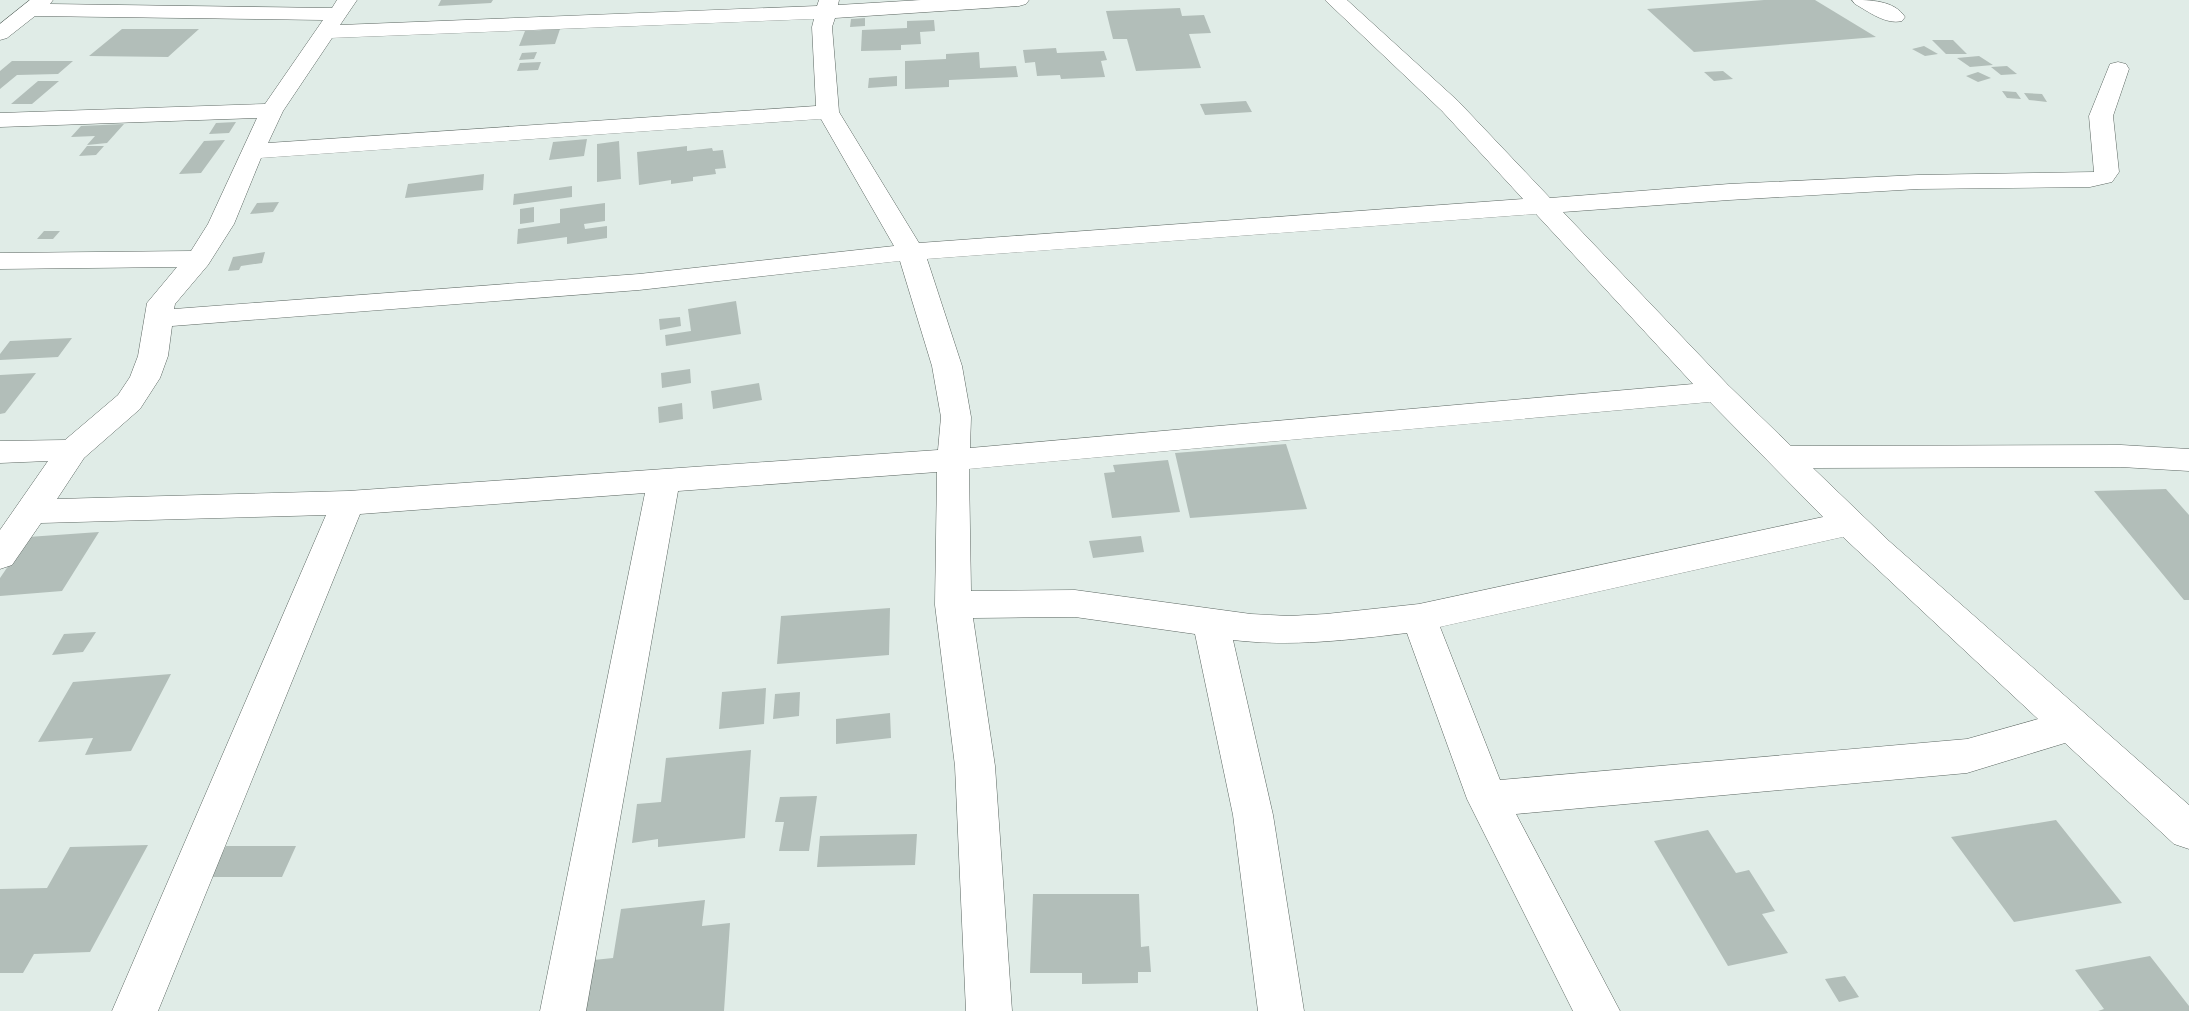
<svg xmlns="http://www.w3.org/2000/svg" width="2189" height="1011" viewBox="0 0 2189 1011" font-family="'IBM Plex Serif',serif">
<rect width="100%" height="100%" fill="#e0ece7"/>
<path fill="#b2beb9" d="M441,0H493L491,3L438,6Z
M1764,0H1815L1876,37L1694,52L1647,9Z
M1180,8L1182,16L1204,15L1211,33L1189,34L1201,68L1136,71L1127,39H1113L1106,11Z
M865,18V26L850,27L851,19Z
M934,20L935,31L920,32L921,44L901,45V50L861,51L862,30L907,28V21Z
M122,29H199L168,57L89,56Z
M560,29L555,44L519,46L525,31Z
M1932,40H1953L1967,54H1946Z
M1924,46L1938,54L1925,56L1912,49Z
M1056,48L1057,53L1104,51L1107,60L1101,61L1105,77L1061,79L1060,75L1037,76L1035,62L1025,63L1023,50Z
M537,52L534,59L519,60L522,53Z
M979,52L980,68L1016,66L1018,77L949,80V87L905,89V61L946,59V54Z
M1979,56L1993,65L1970,67L1957,58Z
M12,61H73L58,74L17,75L0,89V71Z
M541,62L538,70L517,71L520,63Z
M2007,66L2017,74L2001,75L1991,67Z
M1723,71L1733,79L1714,81L1704,72Z
M1978,72L1991,78L1978,82L1966,76Z
M897,76V86L868,88L869,78Z
M38,81H59L32,104H11Z
M2002,91L2016,92L2021,99L2007,98Z
M2024,93L2042,94L2047,102L2029,100Z
M1246,101L1252,112L1205,115L1200,104Z
M236,122L229,133L209,134L216,123Z
M124,124L107,143L87,145L95,136L71,137L81,126Z
M587,139L584,156L549,160L553,142Z
M225,140L201,173L179,174L204,141Z
M619,141L621,179L597,182V144Z
M87,146H104L96,155L79,156Z
M687,146V151L712,148L713,151L723,150L726,168L715,169L716,174L693,177V181L671,184V180L639,185L637,152Z
M484,174L483,190L405,198L408,184Z
M572,186V197L513,205L514,194Z
M279,202L273,212L250,214L257,203Z
M605,203V221L584,224L585,229L607,226V238L567,244V237L517,244L518,229L560,223V209Z
M534,207V222L520,224V209Z
M44,231H60L53,239H37Z
M265,252L262,263L241,266L239,270L228,271L233,257Z
M736,301L741,334L666,346L665,335L691,331L688,309Z
M680,317L681,326L660,330L659,319Z
M72,338L58,357L0,360V354L10,341Z
M690,369L691,383L662,388L661,373Z
M36,373L5,413L0,414V375Z
M759,383L762,400L713,409L711,391Z
M682,403L683,419L659,423L658,407Z
M1286,444L1307,509L1190,518L1175,453Z
M1168,460L1180,512L1112,518L1104,473L1115,472L1113,465Z
M2166,489L2189,515V600H2184L2094,491Z
M99,532L62,591L0,596V578L28,537Z
M1141,536L1144,552L1093,558L1089,541Z
M890,608L889,655L777,664L781,616Z
M96,632L83,652L52,655L64,634Z
M171,674L131,751L85,755L93,738L38,742L73,682Z
M766,688L764,724L719,729L722,692Z
M800,692L799,716L773,719L775,694Z
M890,713L891,738L836,744V719Z
M751,750L745,838L658,847V839L632,843L637,804L661,802L666,758Z
M817,796L809,851H779L784,822H775L780,797Z
M2056,820L2122,903L2014,922L1951,837Z
M1708,830L1736,873L1749,870L1775,911L1762,914L1788,953L1728,966L1654,841Z
M917,834L915,865L817,867L820,836Z
M148,845L90,952L34,954L23,973H0V889L47,888L70,847Z
M226,846H296L282,877H210Z
M1033,894H1139L1141,947L1149,946L1151,972H1138V983L1082,984V973H1030Z
M705,900L702,926L730,923L724,1011H576L584,961L613,958L621,909Z
M2150,956L2189,1006V1011H2098L2104,1009L2075,970Z
M1845,976L1859,997L1839,1002L1825,979Z"/>
<g fill="none" stroke-linecap="round" stroke-linejoin="round">
<defs>
<path id="street" d="M30,0H53L50,4L332,8L337,0H357L340,25L817,6L819,0H839L838,5L921,0H1029L1026,4L1019,6L835,18L832,27L839,112L919,243L1523,199L1442,111L1325,0H1347L1458,101L1550,198L1729,184L1918,175L2094,172L2089,116L2110,64L2118,62L2126,64L2129,69L2113,116L2119,172L2112,182L2090,187L1918,189L1729,200L1563,212L1728,385L1791,446L2121,445L2189,449V471L2121,467L1813,468L1889,541L2189,805V849L2174,844L2065,743L1967,773L1516,814L1620,1011H1573L1467,799L1407,633C1348,640 1292,647 1233,640L1273,815L1304,1011H1258L1233,815L1195,634L1075,617L973,618L995,766L1012,1011H966L955,766L935,605L937,472L678,491L586,1011H540L645,493L360,514L158,1011H112L326,515L41,523L12,565L0,569V530L48,461L0,463V441L65,440L118,395L130,377L138,356L147,303L177,267L0,269V253L191,251L208,224L257,118L0,127V113L265,104L323,20L35,16L7,38L0,40V24ZM814,19L812,27L816,106L268,143L283,111L332,38ZM821,119L894,246L639,274L174,309L175,304L208,265L234,224L261,158ZM1536,214L1693,384L970,448L971,417L962,366L927,259ZM900,261L932,366L941,417L938,450L348,491L57,499L84,458L140,409L160,378L168,356L172,326L639,290ZM1710,402L1823,517L1419,604L1326,614L1289,616L1251,614L1075,590L971,591L969,469ZM1843,537L2038,719L1967,739L1500,780L1440,627Z
M1852,0C1870,0 1894,0 1905,17L1902,21C1886,25 1869,12 1855,4Z"/>
</defs>
<use href="#street" stroke="#5c6762" stroke-width="1"/>
<use href="#street" fill="#fff" fill-rule="evenodd"/>
</g>
</svg>
